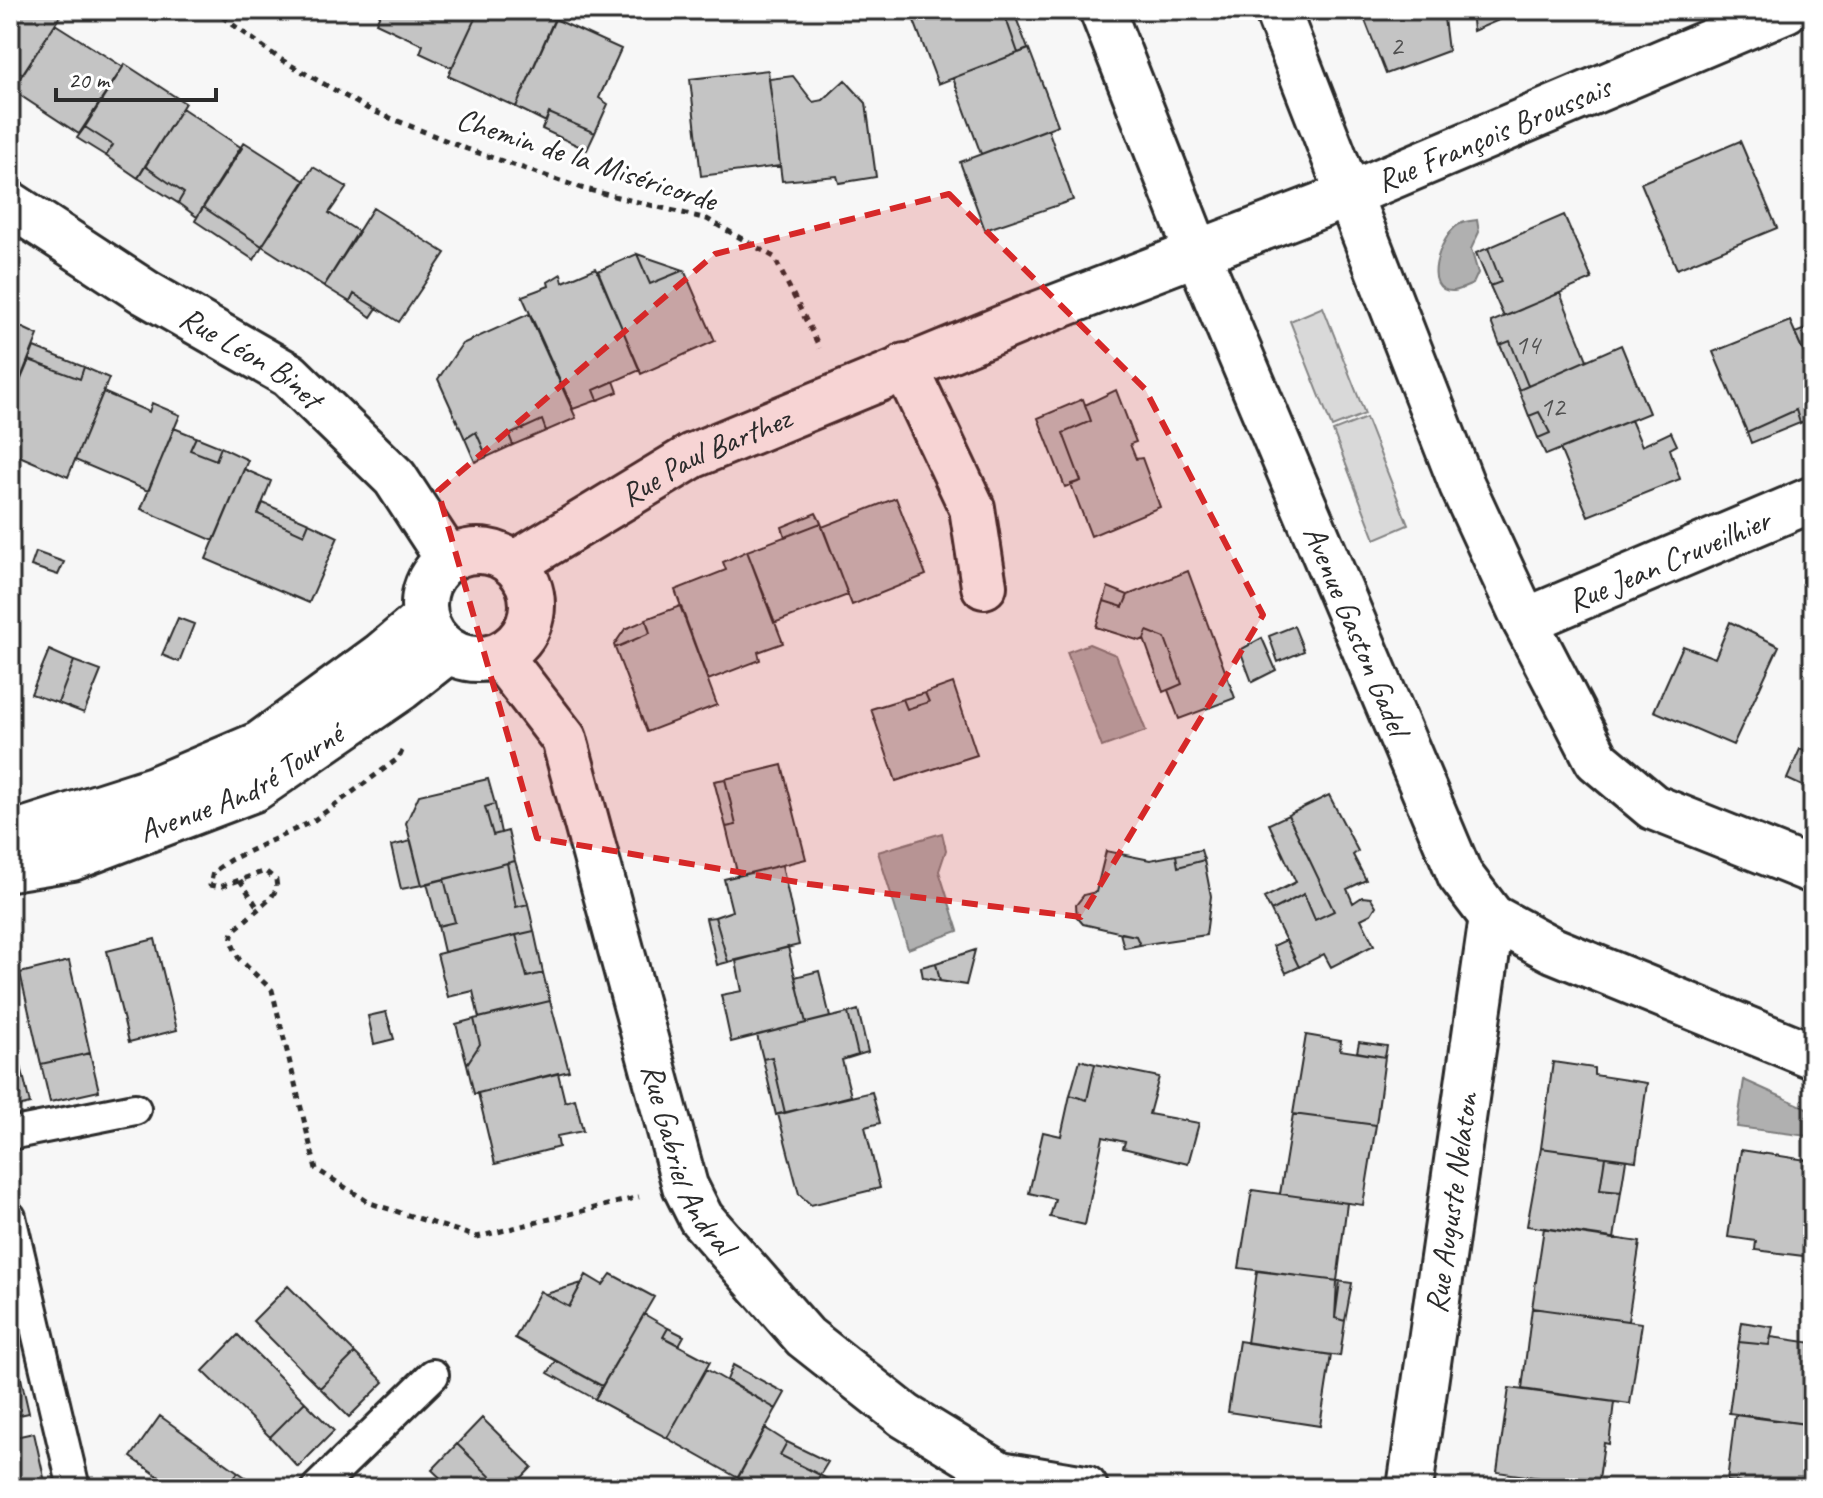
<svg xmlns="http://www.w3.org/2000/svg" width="1823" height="1498" viewBox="0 0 1823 1498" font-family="Caveat,sans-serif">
<rect width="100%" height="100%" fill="#f7f7f7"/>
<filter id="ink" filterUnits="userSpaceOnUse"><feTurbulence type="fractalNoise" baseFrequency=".0125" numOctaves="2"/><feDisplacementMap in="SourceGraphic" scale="16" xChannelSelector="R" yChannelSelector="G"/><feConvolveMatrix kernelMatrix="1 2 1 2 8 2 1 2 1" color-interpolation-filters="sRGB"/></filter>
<g filter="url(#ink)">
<path fill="#d9d9d9" stroke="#828282" stroke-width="2" d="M1323,307L1365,414L1332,427L1290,321Z
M1366,418L1408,525L1375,539L1333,431Z"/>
<path fill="#b0b0b0" stroke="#7b7b7b" stroke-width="2" d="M1477,220L1479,232L1471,249L1478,273L1473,284C1468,286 1460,290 1454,291C1420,293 1440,236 1458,225C1464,221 1470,221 1477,220Z
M1089,644L1116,655L1146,731L1102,747L1067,652Z
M942,833L946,850L939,871L958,931L908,949L878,852Z
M1744,1080L1811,1110L1807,1136L1737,1127Z"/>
<path fill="#c4c4c4" stroke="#2b2b2b" stroke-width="2" d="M10,10H64L23,74L10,66Z
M382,10H479L452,68L420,53L423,45L376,23Z
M479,10H502L523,19L529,10H534L554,20L516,107L448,76Z
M910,10H1003L1018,53L938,84Z
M1003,10H1013L1028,49L1018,53Z
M1361,10H1443L1448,51L1386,74Z
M1471,10H1503L1506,17L1473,31Z
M555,19L621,49L599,98L608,104L595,133L549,113L546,122L516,107Z
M55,24L123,67L79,134L12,90Z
M1029,49L1058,125L981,154L953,78Z
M125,64L185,103L138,178L106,156L113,145L85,127Z
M768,70L780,166L701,176L690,79Z
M793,76L813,102L823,100L845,80L866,103L876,177L839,183L837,176L782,181L769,79Z
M182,108L242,148L197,217L178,203L184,193L145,166Z
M549,113L595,133L587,150L542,129Z
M85,127L113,145L106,156L77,138Z
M1048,129L1073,200L985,230L960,162Z
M1740,141L1777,228L1677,269L1641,183Z
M244,142L305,181L262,246L203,207Z
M145,166L184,193L178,203L138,178Z
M313,167L347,187L329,213L359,232L324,286L262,246Z
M203,207L262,246L254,260L195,221Z
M373,208L445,253L399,322L354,294L350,302L324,286Z
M1564,215L1592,279L1504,317L1490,286L1501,282L1488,248Z
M1488,248L1501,282L1490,286L1476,253Z
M637,254L684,270L650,284Z
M637,254L650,284L684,270L715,341L641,374L598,271Z
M596,268L640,370L594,390L598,400L573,409L522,296L549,286L548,282L561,274L563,282Z
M1560,293L1587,360L1528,386L1510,341L1500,345L1491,322Z
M354,294L377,308L371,317L350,302Z
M529,314L576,418L546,431L542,420L509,435L513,445L487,457L476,432L465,439L438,379L462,344Z
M1790,321L1813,374V417L1800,423L1796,410L1747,432L1713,352Z
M10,322L38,335L10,405Z
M1813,326V374L1795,333Z
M1510,341L1528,386L1519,390L1500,345Z
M1621,345L1649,413L1546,455L1538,438L1550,433L1539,412L1529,416L1519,390Z
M34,347L84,367L80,379L29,360Z
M29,360L80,379L84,367L109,378L68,477L10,452V405Z
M614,381L618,392L598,400L594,390Z
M1116,390L1136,442L1130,444L1136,459L1142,458L1160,507L1091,536L1071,484L1081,481L1063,433L1091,421L1085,405Z
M103,392L149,412L152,403L180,415L148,491L75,460Z
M1083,399L1091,421L1063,433L1081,481L1065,487L1038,418Z
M1796,410L1800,423L1751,443L1747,432Z
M1539,412L1550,433L1538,438L1529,416Z
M542,420L546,431L513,445L509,435Z
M1631,420L1642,446L1671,432L1677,445L1670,449L1680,479L1588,516L1560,449Z
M174,428L196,437L190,450L216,460L221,447L248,460L214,541L141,509Z
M476,432L487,457L475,462L465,439Z
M196,437L221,447L216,460L190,450Z
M244,469L271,481L258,514L304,535L309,523L338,537L309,603L206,559Z
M896,498L926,575L852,605L822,527Z
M263,503L309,523L304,535L258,514Z
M816,513L821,523L785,537L782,527Z
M821,523L848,595L774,623L747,551Z
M747,551L783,643L758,652L760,660L708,680L675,590L726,570L723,562Z
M36,552L64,562L58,575L31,566Z
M1188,571L1235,698L1179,719L1168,690L1182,684L1165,638L1147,631L1144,639L1140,641L1096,627L1104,601L1123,607L1128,595Z
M1108,587L1128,595L1123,607L1104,601Z
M680,606L717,705L647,732L615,648L650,633L646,619Z
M178,618L194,624L179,662L162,655Z
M646,620L650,633L615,648L614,645L625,629Z
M1730,622L1779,646L1733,745L1654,711L1683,646L1715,658Z
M1294,626L1304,651L1278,662L1269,636Z
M1147,631L1165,638L1182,684L1163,692L1144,639Z
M1262,638L1276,670L1252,682L1240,650Z
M49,650L74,661L58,703L31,694Z
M74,661L101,671L84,713L58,703Z
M953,683L977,755L896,781L871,709L903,699L907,709L929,702L925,693Z
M925,693L929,702L907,709L903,699Z
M1813,742V791L1787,779L1800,749L1808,753Z
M782,765L806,859L738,876L726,827L736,825L725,779Z
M488,779L495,804L485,807L493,835L508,831L515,861L422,885L406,823L419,795Z
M725,779L736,825L726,827L714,781Z
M1329,795L1358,851L1353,855L1366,880L1347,889L1353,903L1362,897L1371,898L1376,906L1371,914L1361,919L1374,945L1331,967L1324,954L1299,967L1271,911L1304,894L1315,920L1334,911L1288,815Z
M495,804L501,833L493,835L485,807Z
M1288,815L1334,911L1315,920L1304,894L1271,911L1264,898L1296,882L1269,824Z
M411,841L422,885L401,889L391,846Z
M1201,850L1204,860L1178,867L1176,855Z
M1106,851L1150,860L1176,855L1178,867L1204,860L1211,896L1206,935L1140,945L1136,936L1083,924L1077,917L1076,905L1084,895L1096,892Z
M515,861L528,904L516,907L507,863Z
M507,863L516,907L528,904L534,931L444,952L438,926L455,922L444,879Z
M782,865L799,945L728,962L715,917L732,911L724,879Z
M444,879L455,922L438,926L427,883Z
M715,917L728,962L717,965L706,918Z
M534,931L543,973L527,977L516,935Z
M1120,933L1136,936L1140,945L1124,948Z
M516,935L527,977L543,973L550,1001L479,1018L473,991L448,997L437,954Z
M155,939L177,1030L129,1042L107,951Z
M1286,940L1299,967L1286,973L1273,946Z
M788,947L806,1023L731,1042L721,995L742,991L736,961Z
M975,950L966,985L940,981L936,963Z
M69,961L90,1053L41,1064L20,973Z
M936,963L940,981L923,978L921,967Z
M819,971L830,1017L806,1023L795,977Z
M550,1001L569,1071L474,1094L467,1064L480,1044L474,1019Z
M858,1010L868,1052L858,1055L848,1013Z
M386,1012L394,1039L374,1044L368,1016Z
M848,1013L858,1055L842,1060L851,1096L785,1113L772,1057L763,1059L757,1035Z
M474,1019L480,1044L467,1064L456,1024Z
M10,1021L21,1066L10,1068Z
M1306,1035L1341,1041L1340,1050L1385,1057L1376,1125L1293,1114Z
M1359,1042L1387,1046L1385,1057L1357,1052Z
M90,1053L99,1091L50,1102L41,1064Z
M772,1057L785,1113L776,1115L763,1059Z
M1080,1060L1095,1064L1087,1100L1070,1095Z
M1553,1062L1594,1068V1075L1647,1083L1636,1161L1541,1148Z
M1095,1064L1159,1077L1149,1114L1199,1123L1188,1164L1123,1148L1125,1142L1103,1137L1085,1225L1050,1217L1055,1199L1029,1193L1043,1132L1061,1136L1070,1095L1087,1100Z
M21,1066L30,1104L10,1109V1068Z
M558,1073L565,1102L575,1099L583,1131L557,1136L559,1147L495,1164L478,1093Z
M872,1092L880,1123L865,1127L880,1188L811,1205L799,1194L778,1114Z
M1293,1114L1376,1125L1363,1205L1280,1194Z
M1541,1148L1605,1157L1600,1190L1621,1192L1614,1239L1527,1226Z
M1741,1150L1813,1161L1812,1257L1755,1250L1756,1241L1728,1237Z
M1605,1157L1626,1160L1621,1192L1600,1190Z
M1252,1190L1347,1203L1337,1281L1239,1268Z
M1544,1228L1640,1242L1628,1321L1532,1308Z
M1257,1271L1340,1281L1335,1318L1345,1321L1340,1356L1247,1343Z
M611,1274L654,1297L602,1386L515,1338L540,1291L569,1307L586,1275L603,1285Z
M1337,1281L1352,1283L1345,1321L1335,1318Z
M582,1283L569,1307L546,1294Z
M288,1286L355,1353L320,1388L253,1321Z
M1532,1308L1642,1323L1630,1404L1522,1389Z
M644,1314L668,1328L663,1337L710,1362L667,1438L595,1399Z
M1742,1322L1773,1327L1769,1345L1739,1342Z
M668,1328L684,1336L679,1345L663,1337Z
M238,1335L305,1402L270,1437L203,1371Z
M1771,1337L1813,1343V1425L1729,1413L1739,1342L1769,1345Z
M1239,1341L1331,1355L1320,1426L1228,1412Z
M355,1353L384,1382L349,1417L320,1388Z
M556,1361L602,1386L595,1399L548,1373Z
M18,1365L29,1413L10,1417V1366Z
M733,1365L785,1393L776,1409L727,1380Z
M706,1369L776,1409L738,1478L667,1438Z
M1509,1388L1614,1402L1609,1444L1604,1443L1598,1486L1497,1472Z
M305,1402L334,1431L298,1467L270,1437Z
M1735,1415L1813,1425V1458L1808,1488H1781L1727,1481Z
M160,1416L238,1472L227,1488H175L131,1457Z
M482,1418L532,1467L512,1488H502L457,1444Z
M765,1428L787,1442L780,1455L820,1475L813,1488H732Z
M34,1433L45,1482L10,1488V1438Z
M787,1442L828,1462L820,1475L780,1455Z
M457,1444L502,1488H451L432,1470Z
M238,1472L261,1488H227Z
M820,1475L843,1488H813Z"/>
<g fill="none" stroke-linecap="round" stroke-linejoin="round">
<defs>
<path id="lane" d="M10,1134L135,1109
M10,1217L74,1488
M317,1488L433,1375"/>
<g id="street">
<path id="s1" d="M1102,10L1197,252L1460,875L1492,917L1553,950L1813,1056"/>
<path d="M1277,10L1462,485L1525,621L1597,760L1653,807L1813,871"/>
<path id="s2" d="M10,204L146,293L289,375L395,478L448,559"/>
<path d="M905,366L972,508L984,586"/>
<circle cx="478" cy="605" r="54"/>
<path id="s3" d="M514,564L692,456L1022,320L1348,195L1786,10"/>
<path id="s4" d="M1525,621L1813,499"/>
<path id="s5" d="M500,656L564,739L685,1186L701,1218L805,1337L905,1416L1000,1474L1085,1488"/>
<path d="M10,832L26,830L154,789L260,744L380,656L425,618"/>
<path id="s6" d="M10,868L72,858L254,789L401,688L448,651"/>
<path id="s7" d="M1410,1488L1492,917"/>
</g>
</defs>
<use href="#lane" stroke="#2b2b2b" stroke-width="36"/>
<use href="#street" stroke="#2b2b2b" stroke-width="50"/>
<path stroke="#2b2b2b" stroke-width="5" stroke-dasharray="6 6" stroke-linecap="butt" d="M213,10L280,59L368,109L467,149L581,188L707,219L774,257L820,348
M402,751L399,758L313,821L230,860L213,872L210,885L220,887L265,871L276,880L277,888L271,898L233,931L231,941L239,959L272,990L316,1169L370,1203L477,1237L639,1197
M240,880L258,908"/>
<use href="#lane" stroke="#fff" stroke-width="30"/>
<use href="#street" stroke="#fff" stroke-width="44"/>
</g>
</g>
<path fill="#d62828" fill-opacity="0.2" stroke="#d62828" stroke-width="6" stroke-dasharray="16 10" stroke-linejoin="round" d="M949,194L1145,389L1263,615L1081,917L809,884L537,838L438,491L715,254Z"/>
<g text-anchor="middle" stroke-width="6" stroke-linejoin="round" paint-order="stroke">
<g font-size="28" fill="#515151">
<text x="1396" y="55">2</text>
<text x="1527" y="354">14</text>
<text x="1552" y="416">12</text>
</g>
<g font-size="32" fill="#2b2b2b" stroke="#fff">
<text dy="11" stroke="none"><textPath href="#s3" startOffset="1072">Rue François Broussais</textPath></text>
<text transform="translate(587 159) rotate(18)" y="11">Chemin de la Miséricorde</text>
<text dy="11" stroke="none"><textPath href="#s2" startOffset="286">Rue Léon Binet</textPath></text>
<text dy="11" stroke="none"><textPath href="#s3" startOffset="220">Rue Paul Barthez</textPath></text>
<text dy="11" stroke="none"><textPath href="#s4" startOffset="156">Rue Jean Cruveilhier</textPath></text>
<text dy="11" stroke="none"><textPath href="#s1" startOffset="670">Avenue Gaston Gadel</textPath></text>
<text dy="11" stroke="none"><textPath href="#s6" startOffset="248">Avenue André Tourné</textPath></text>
<text dy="11" stroke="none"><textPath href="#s5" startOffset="544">Rue Gabriel Andral</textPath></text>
<text dy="11" stroke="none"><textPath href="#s7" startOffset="288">Rue Auguste Nelaton</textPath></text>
</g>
</g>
<rect width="1823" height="1498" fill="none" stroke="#fff" stroke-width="40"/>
<rect x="20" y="20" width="1783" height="1458" fill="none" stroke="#2b2b2b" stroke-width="3" filter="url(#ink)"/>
<path d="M56 88v12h160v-12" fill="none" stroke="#2b2b2b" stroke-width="4"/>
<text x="68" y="88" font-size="24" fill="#2b2b2b" stroke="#ffffff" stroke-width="6" paint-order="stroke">20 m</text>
</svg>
